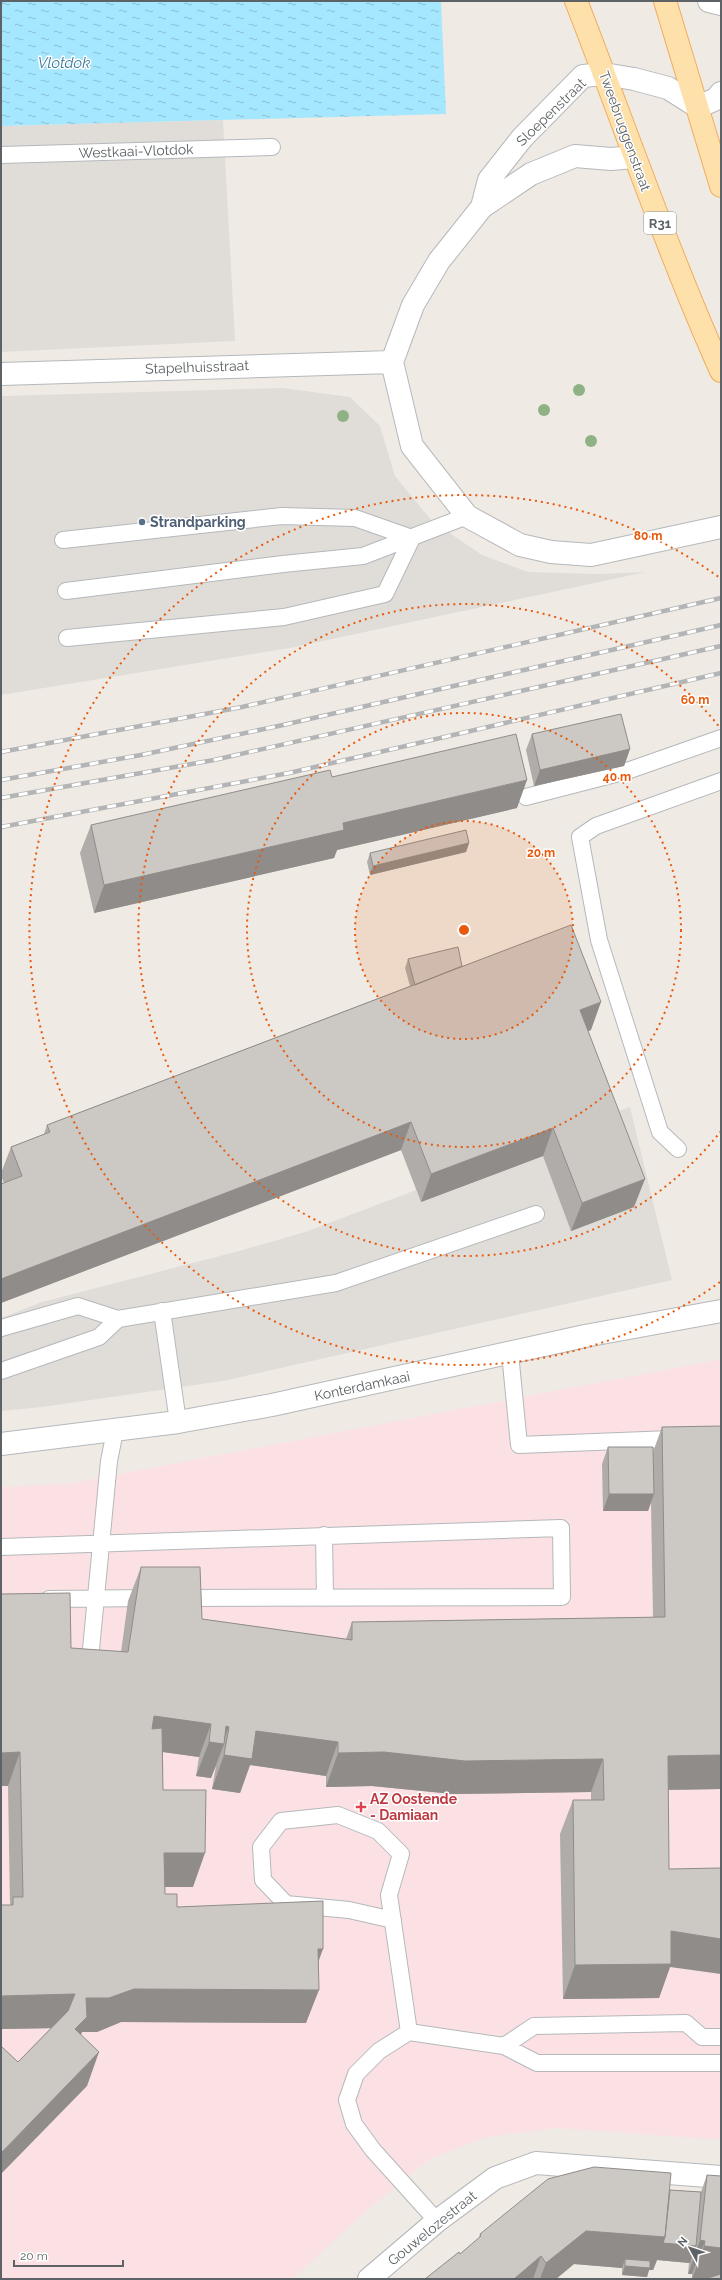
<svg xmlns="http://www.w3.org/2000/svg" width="722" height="2280" viewBox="0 0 722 2280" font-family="Raleway,sans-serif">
<defs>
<pattern id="water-ripples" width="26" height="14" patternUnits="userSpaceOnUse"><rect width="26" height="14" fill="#a5e7fe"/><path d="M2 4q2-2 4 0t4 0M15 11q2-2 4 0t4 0" fill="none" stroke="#8abfd1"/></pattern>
</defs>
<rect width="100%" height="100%" fill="#efebe4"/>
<path fill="#e0ddd9" d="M223,120L235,341L1,352V126Z
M283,388L350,397L380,426L395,476L432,521L482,555L528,572L598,574L646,572L290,648L1,695V396Z
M630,1107L672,1280L223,1381L42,1407L1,1411V1318L42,1302L239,1251L305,1232L416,1190L421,1202L601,1117Z"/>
<path fill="#fbe1e3" d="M717,1360H721V2140L557,2128L487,2137L430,2159L371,2207L292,2279H1V1487L72,1483Z"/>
<path fill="url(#water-ripples)" d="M1,1H441L446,114L1,126Z"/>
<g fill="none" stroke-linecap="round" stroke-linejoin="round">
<defs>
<path id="service" d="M1,155L272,147
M63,540L282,516L355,518L412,538
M66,591L283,564L363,556L467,516
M67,638L284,617L385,594L412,538
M526,797L627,771L721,738
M678,1149L660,1132L599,940L580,837L596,826L721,781
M162,1311L178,1422
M1,1328L78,1306L118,1319L336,1283L536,1214
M510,1353L519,1445L721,1437
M1,1371L99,1337L118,1319
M324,1535L325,1598
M1,1547L561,1528L562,1597L181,1598
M49,1599L151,1598
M89,1670L109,1461L115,1431
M393,1920L349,1910L286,1904L263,1880L261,1847L281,1821L338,1815L378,1831L401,1854L389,1895L409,2032
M504,2046L534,2026L686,2023L702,2037H721
M437,2221L373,2150L354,2124L347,2100L356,2074L379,2051L409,2032L504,2046L537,2063H721"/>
<path id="minor" d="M709,1L721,4
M634,157L611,159L575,156L531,174L482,207L439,261L413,305L392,362L412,446L467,516L520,545L551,552L591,555L721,527
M482,207L489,180L522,138L583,76L604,74L634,79L668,88L698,107L716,99L721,93
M1,374L392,362
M1,1444L178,1422L272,1405L585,1336L721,1311
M369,2279L437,2221L495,2178L536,2163L721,2177"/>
<path id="primary" d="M576,1C624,124 667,250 721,371
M665,1L721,186"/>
</defs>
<use href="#service" stroke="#b5b8bb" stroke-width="18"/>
<use href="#minor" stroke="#b5b8bb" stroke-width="24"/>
<use href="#primary" stroke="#f0ac5c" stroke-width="24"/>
<use href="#service" stroke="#fff" stroke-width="16"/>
<use href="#minor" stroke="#fff" stroke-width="22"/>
<use href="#primary" stroke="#fee1aa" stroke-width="22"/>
<defs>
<path id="rail" d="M1,752L242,707L721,598
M1,780L141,755L283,725L721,625
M1,798L214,760L721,646
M1,827L289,773L721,673"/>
</defs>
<use href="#rail" stroke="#b3b4b5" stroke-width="4.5"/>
<use href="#rail" stroke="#fff" stroke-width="3" stroke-dasharray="9" stroke-linecap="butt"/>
</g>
<g fill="#8fb284">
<circle cx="579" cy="390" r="6"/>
<circle cx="544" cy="410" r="6"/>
<circle cx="343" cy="416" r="6"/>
<circle cx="591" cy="441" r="6"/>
</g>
<path fill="#afaca9" d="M532,734L630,749L624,766L534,786L526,750Z
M332,777L517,808L337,850L334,858L94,913L80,853L91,825Z
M469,843L466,852L370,875L367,862L370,853Z
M408,959L462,966L591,1030L588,1031L634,1207L571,1231L543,1156L421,1202L401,1150L1,1303V1184L4,1183L1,1176V1173L11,1147L44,1134L47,1125L410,986L405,968Z
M662,1427L721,1789L668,1790L670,1967L659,1998L563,1999L560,1834L573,1800H591V1792L453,1794L372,1786L326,1787V1776L250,1765L240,1793L212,1789L216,1766L211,1778L196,1776L199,1757L163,1752V1790L193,1887H165V1894L177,1907L318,1962L306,2023L121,2022L97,2032H82L81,2034L87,2086L18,2062L51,2028L1,2029L10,1905L8,1786H1L71,1648L121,1652L128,1601L141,1567L202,1619L346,1639L352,1622L653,1617L651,1502L648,1511H603L602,1464L608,1447L653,1452Z
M707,2175L721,2279H692V2274H688L689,2263L657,2260L653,2270H649L647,2277L622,2275V2268L574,2264L556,2279H425L460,2254L479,2238L480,2234L670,2190L701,2192Z"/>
<path fill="#8f8c89" d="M630,749L624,766L534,786L540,770Z
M527,780L517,808L337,850L334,858L94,913L104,885L343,823Z
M469,843L466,852L370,875L373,866Z
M601,1002L591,1030L570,1038L580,1010Z
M411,1122L401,1150L1,1303V1279Z
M553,1128L543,1156L421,1202L431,1174Z
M645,1179L634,1207L571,1231L582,1203Z
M609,1494H654L648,1511H603Z
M154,1716L211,1724L199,1757L141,1749Z
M226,1726L229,1727L222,1744H224L211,1778L196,1776L209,1742Z
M256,1731L338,1742L326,1776L250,1765L240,1793L212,1789L224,1755Z
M20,1752L8,1786H1V1753Z
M384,1752L603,1759L591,1792L453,1794L372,1786L326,1787L338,1753Z
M721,1755V1789L656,1790L668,1756Z
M164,1853H205L193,1887H152Z
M671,1931L721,1939V1974L670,1967L659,1998L563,1999L575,1965Z
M318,1949H323L311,1982Z
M134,1989L319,1990L306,2023L121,2022L97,2032H82L75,2050L63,2062L86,1998Z
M75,1994L63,2028L1,2029V1996Z
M99,2052L87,2086L1,2174V2153Z
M586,2231L665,2237L696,2246L690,2263L657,2260L653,2270H649L647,2277L622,2275L625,2266V2259L622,2268L574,2264L556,2279H540L546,2263Z
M700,2240L705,2241L692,2274H688Z
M704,2246L721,2248V2279H692Z
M541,2256L533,2279H514Z"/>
<path fill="#ccc8c4" stroke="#8f8c89" d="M621,714L630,749L540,770L532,734Z
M516,734L527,780L343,823L344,830L104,885L91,825L330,770L332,777Z
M466,830L469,843L373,866L370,853Z
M571,925L601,1002L580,1010L645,1179L582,1203L553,1128L431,1174L411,1122L1,1279V1184L22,1176L11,1147L50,1132L47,1125Z
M458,947L462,966L415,985L408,959Z
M721,1426V1755L668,1756L669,1869L721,1868V1939L671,1931V1964L575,1965L573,1800H604L603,1759L465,1761L384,1752L338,1753V1742L256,1731L252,1759L224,1755L229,1727L226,1726L224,1744L209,1742L211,1724L154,1716L152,1729L162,1728L163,1790H206L205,1853H164L165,1894H177V1907L323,1901V1949H318L319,1990L134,1989L109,1998H86L87,2017L75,2029L99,2052L1,2153V2046L18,2062L68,2011L75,1994L1,1996V1905H13V1897H23L20,1752L1,1753V1594L70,1593L71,1648L128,1652L141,1567H200L202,1619L352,1640V1622L665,1617L662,1427Z
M608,1447H653L654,1494H609Z
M594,2167L671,2173L665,2237L586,2231L546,2263L541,2256L514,2279H425L459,2252L460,2254L481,2236L480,2234L548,2179Z
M707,2175L721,2176V2248L704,2246L705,2241L700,2240Z
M670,2190L701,2192L696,2246L663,2243L665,2237Z
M625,2259L650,2261V2268L625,2266Z
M721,2274V2279H705Z"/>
<circle cx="464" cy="930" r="109" fill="#e8590c" fill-opacity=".12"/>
<g fill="none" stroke="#e8590c" stroke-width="2" stroke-dasharray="2 4">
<circle cx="464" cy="930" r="109"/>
<circle cx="464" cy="930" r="217"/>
<path d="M721 1131A326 326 0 1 1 721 729"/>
<path d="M720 1282A435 435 0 1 1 720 578"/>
</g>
<circle fill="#5c6f8a" stroke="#fff" stroke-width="1.5" cx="142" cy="522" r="4"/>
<path fill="#e0444e" stroke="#fff" stroke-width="1.5" d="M359 1801h4v4h4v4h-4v4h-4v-4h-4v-4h4z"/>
<g text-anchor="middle" stroke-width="3" stroke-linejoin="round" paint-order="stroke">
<rect fill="#fff" stroke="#8d9193" stroke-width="1" x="644" y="212" width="32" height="22" rx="3"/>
<g font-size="13" font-weight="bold" fill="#5c6265">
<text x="660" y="228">R31</text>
</g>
<g font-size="14" fill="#5c6265" stroke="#fff">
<text transform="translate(551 112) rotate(-44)" y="5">Sloepenstraat</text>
<text transform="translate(625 131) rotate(70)" y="5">Tweebruggenstraat</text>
<text transform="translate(136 151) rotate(-2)" y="5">Westkaai-Vlotdok</text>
<text transform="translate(197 367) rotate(-2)" y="5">Stapelhuisstraat</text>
<text transform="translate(362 1386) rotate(-12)" y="5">Konterdamkaai</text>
<text transform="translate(432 2228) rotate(-39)" y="5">Gouwelozestraat</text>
</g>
<g font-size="14" font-weight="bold" fill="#4e5e75" stroke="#fff" text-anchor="start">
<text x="150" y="527">Strandparking</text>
</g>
<g font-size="14" font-weight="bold" fill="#be3a42" stroke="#fff" text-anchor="start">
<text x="370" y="1804">AZ Oostende<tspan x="370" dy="16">- Damiaan</tspan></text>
</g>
<g font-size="15" font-style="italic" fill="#3a7796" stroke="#fff">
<text x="64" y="68">Vlotdok</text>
</g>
</g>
<circle cx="464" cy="930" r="6" fill="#e8590c" stroke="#fff" stroke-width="2"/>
<g font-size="12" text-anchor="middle" font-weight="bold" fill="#e8590c" stroke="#fff" stroke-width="3" stroke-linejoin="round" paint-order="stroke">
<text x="648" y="540">80 m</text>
<text x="695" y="704">60 m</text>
<text x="617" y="781">40 m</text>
<text x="541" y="857">20 m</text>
</g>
<rect width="722" height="2280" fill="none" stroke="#5c6265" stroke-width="4"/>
<g transform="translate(690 2248) rotate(310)" stroke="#ffffff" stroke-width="3" paint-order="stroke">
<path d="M0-3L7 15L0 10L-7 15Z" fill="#5c6265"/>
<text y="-6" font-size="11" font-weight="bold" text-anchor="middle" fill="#5c6265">N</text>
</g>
<path d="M14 2260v6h109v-6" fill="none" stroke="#5c6265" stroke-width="2"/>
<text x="20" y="2260" font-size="12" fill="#5c6265" stroke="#ffffff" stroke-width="3" paint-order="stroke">20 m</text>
</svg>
